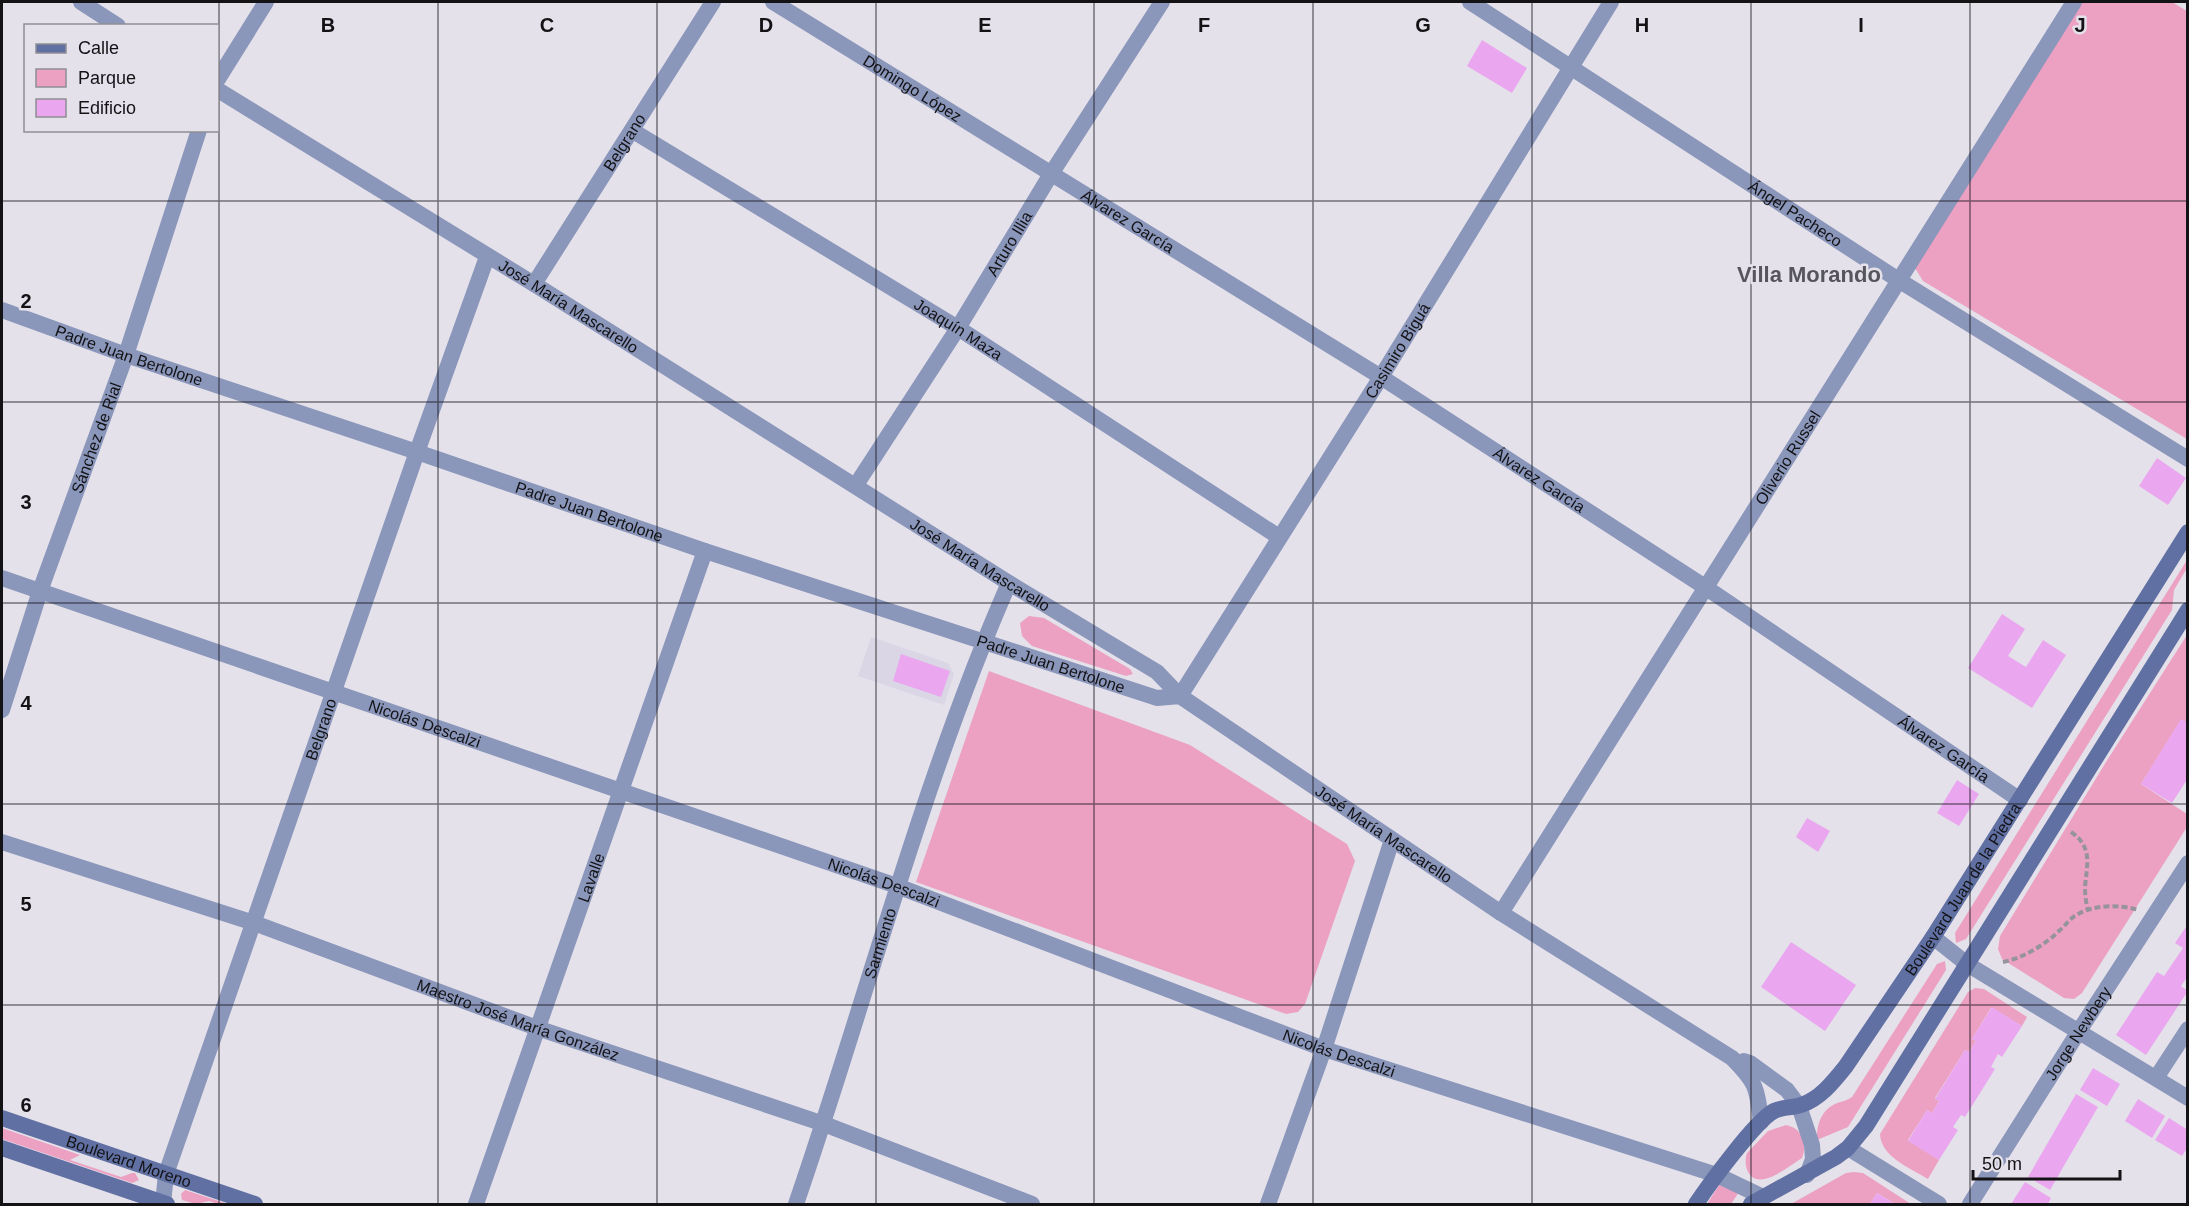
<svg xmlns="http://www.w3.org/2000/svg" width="2189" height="1206" viewBox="0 0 2189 1206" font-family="Helvetica,sans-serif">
<rect width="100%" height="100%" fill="#e4e1ea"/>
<path fill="#dad6e6" d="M871,637L948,663L954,674L944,705L858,676Z"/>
<path fill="#eca1c3" d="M2079,2H2172L2187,11V439L1923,281L1915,268Z
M2187,560V568L2174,590L2172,610L1966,939L1956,943L1955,933Z
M1029,616L1044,618L1130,669L1133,674L1126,676L1032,646L1022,636L1020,623Z
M2187,635V723L2181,720L2141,784L2187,814V827L2082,993L2074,999L2064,998L2002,959L1998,949L2000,936L2106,762Z
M989,671L1190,745L1347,844L1355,861L1305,1004L1298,1012L1286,1014L916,882Z
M1945,961L1946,970L1848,1127L1817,1140C1816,1127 1821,1111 1833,1105C1840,1101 1845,1102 1852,1097L1937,964Z
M1975,988L1984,989L2027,1017L2022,1026L1991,1008L1972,1039L1976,1041L1969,1052L1965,1050L1935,1098L1939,1101L1932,1113L1927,1110L1908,1140L1939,1160L1928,1179C1910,1168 1881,1157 1880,1134L1968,992Z
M1786,1125C1802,1128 1808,1143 1802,1158C1789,1166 1759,1192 1748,1172C1745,1166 1745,1159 1747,1153L1768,1131Z
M2,1128L80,1155L70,1160L121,1177L132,1173H135L139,1180L132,1183L2,1139Z
M1854,1172L1863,1173L1911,1204H1895L1877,1193L1870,1204H1791L1846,1173Z
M1719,1185L1739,1192L1731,1204H1707Z
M185,1190L228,1204H218L209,1201L196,1204L182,1200L181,1194Z"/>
<path fill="#eaa7ef" d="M1482,40L1527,68L1512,93L1467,66Z
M2157,458L2186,478L2168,505L2139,486Z
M2002,614L2025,629L2008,656L2026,667L2043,640L2066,655L2032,708L1968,668Z
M901,654L950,671L941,697L893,681Z
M2181,719L2188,723V778L2172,803L2141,784Z
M1957,780L1979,794L1959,826L1937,813Z
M1807,818L1830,831L1818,852L1796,837Z
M2188,924V976L2181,986L2188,991L2146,1055L2116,1035L2157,972L2164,976L2183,948L2175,943Z
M1791,942L1856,985L1825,1031L1761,987Z
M1992,1007L2022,1026L2002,1057L1998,1054L1991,1067L1995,1069L1965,1117L1961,1115L1953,1127L1958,1130L1939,1160L1908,1141L1927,1110L1932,1113L1939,1101L1935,1099L1965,1050L1969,1052L1976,1041L1972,1039Z
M2093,1068L2120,1084L2107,1106L2080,1090Z
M2076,1094L2098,1107L2050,1190L2028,1177Z
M2138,1099L2165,1116L2152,1138L2125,1121Z
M2169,1118L2188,1130V1147L2182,1156L2155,1140Z
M2025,1182L2051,1198L2048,1204H2011Z
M1877,1193L1895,1204H1870Z"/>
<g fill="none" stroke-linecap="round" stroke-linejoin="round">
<path stroke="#96949a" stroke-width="4" stroke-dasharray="6 3" stroke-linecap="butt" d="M2071,832C2093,847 2087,864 2085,887C2085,895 2086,903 2088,911
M2003,962C2023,958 2045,945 2060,930C2066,925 2070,918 2078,914C2094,905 2120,904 2138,910"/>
<g stroke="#8a96ba" stroke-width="16">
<path d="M81,2L118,26"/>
<path id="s1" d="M773,2L1381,377L1705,587L2020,800"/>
<path id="s2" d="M1470,2L1900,281L2188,459"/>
<path d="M218,79L266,2"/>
<path id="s3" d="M218,90L534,284L1009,583L1157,672L1180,696L1381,377L1611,2"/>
<path id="s4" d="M633,131L958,328L1279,537"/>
<path id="s5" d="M534,284L713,2"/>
<path d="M126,355L199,130"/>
<path id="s6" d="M856,485L958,328L1051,174L1162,2"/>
<path id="s7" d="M2,578L897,886L1324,1049L1717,1175L1763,1197"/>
<path id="s8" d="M2,842L254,923L537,1028L824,1124L1032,1204"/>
<path id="s9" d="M1501,913L2074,2"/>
<path d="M1933,937L1967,964L2188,1098"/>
<path d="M2156,1078L2188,1029"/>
<path d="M1848,1148L1939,1204"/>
<path id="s10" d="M163,1204L166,1174L417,452L487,257"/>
<path id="s11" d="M476,1204C552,986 630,769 705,551"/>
<path id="s12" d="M796,1204C867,998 921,784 1009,583"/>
<path d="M1268,1204L1324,1049L1392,840"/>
<path id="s13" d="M1970,1204L2079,1031L2188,863"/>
</g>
<g stroke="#8a96ba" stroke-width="16">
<path id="s14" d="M2,310L126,355L417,452L705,551L1157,698L1180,696L1501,913L1732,1058C1756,1082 1757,1087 1761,1122"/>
<path id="s15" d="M2,710L40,591L126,355"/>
<path d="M1744,1061L1750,1063L1787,1090L1799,1106L1812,1145L1813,1159L1807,1175"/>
</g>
<g stroke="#6070a3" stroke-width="16">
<path id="s16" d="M2,1118L255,1204"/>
<path d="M2,1148L167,1204"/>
<path id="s17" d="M1696,1204C1708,1186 1756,1120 1774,1111C1782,1107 1792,1108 1801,1105C1820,1099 1834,1081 1846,1066L1933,937L2188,532"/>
<path d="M1751,1204L1836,1157L1848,1148L1866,1126L2188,610"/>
</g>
</g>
<path fill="none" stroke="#131215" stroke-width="1.5" stroke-opacity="0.55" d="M219,2V1204M438,2V1204M657,2V1204M876,2V1204M1094,2V1204M1313,2V1204M1532,2V1204M1751,2V1204M1970,2V1204M2,201H2188M2,402H2188M2,603H2188M2,804H2188M2,1005H2188"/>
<g text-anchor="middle" stroke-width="5" stroke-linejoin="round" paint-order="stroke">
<g font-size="16" fill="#131215" stroke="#e4e1ea">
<text dy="6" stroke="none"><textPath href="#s1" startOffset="164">Domingo López</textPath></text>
<text dy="6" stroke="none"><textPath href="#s5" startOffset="168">Belgrano</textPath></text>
<text dy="6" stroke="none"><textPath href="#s2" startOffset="388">Ángel Pacheco</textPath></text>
<text dy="6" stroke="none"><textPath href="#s1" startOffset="417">Álvarez García</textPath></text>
<text dy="6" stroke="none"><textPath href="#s6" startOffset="286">Arturo Illia</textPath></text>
<text dy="6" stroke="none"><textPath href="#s3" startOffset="412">José María Mascarello</textPath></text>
<text dy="6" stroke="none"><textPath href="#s4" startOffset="381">Joaquín Maza</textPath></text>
<text dy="6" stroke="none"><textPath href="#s3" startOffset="1546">Casimiro Biguá</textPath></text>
<text dy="6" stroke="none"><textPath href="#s14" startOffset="135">Padre Juan Bertolone</textPath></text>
<text dy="6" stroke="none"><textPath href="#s15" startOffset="288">Sánchez de Rial</textPath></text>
<text dy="6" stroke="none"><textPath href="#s9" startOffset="538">Oliverio Russel</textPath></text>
<text dy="6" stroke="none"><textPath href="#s1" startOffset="903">Álvarez García</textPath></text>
<text dy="6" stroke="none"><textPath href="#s14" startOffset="621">Padre Juan Bertolone</textPath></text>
<text dy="6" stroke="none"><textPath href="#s3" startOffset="898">José María Mascarello</textPath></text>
<text dy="6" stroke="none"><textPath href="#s14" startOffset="1107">Padre Juan Bertolone</textPath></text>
<text dy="6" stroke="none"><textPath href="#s7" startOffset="447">Nicolás Descalzi</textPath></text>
<text dy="6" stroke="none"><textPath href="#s10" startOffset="501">Belgrano</textPath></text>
<text dy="6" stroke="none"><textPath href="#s1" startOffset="1389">Álvarez García</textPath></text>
<text dy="6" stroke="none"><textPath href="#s14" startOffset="1488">José María Mascarello</textPath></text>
<text dy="6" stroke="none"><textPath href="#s11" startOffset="346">Lavalle</textPath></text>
<text dy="6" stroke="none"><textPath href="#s7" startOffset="933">Nicolás Descalzi</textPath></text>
<text dy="6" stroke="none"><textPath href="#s17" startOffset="422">Boulevard Juan de la Piedra</textPath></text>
<text dy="6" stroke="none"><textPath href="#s12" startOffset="274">Sarmiento</textPath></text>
<text dy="6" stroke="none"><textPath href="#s8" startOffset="546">Maestro José María González</textPath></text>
<text dy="6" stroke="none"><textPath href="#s13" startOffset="202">Jorge Newbery</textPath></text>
<text dy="6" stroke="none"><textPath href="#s7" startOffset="1419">Nicolás Descalzi</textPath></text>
<text dy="6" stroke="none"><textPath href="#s16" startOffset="134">Boulevard Moreno</textPath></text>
</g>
<g font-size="22" font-weight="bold" fill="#57555c" stroke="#e4e1ea">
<text x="1809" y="282">Villa Morando</text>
</g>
</g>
<g font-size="20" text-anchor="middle" font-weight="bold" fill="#131215" stroke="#e4e1ea" stroke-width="5" stroke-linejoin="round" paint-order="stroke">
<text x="328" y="32">B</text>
<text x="547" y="32">C</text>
<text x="766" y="32">D</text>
<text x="985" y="32">E</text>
<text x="1204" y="32">F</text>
<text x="1423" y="32">G</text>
<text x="1642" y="32">H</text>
<text x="1861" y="32">I</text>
<text x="2080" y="32">J</text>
<text x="26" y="308">2</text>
<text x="26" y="509">3</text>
<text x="26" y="710">4</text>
<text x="26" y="911">5</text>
<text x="26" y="1112">6</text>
</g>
<rect width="2189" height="1206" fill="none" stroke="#131215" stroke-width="6"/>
<rect x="24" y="24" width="195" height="108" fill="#e4e1ea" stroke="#908e95" stroke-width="1.5"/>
<rect x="36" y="44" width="30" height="9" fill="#6070a3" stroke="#908e95" stroke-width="1.5"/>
<text x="78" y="54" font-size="18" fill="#131215">Calle</text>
<rect x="36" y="69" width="30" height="18" fill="#eca1c3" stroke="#908e95" stroke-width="1.5"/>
<text x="78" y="84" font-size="18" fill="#131215">Parque</text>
<rect x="36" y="99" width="30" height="18" fill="#eaa7ef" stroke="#908e95" stroke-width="1.5"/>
<text x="78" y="114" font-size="18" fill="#131215">Edificio</text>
<path d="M1973 1170v9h147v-9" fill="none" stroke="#131215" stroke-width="3"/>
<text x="1982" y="1170" font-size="18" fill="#131215" stroke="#e4e1ea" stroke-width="4.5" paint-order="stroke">50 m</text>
</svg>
